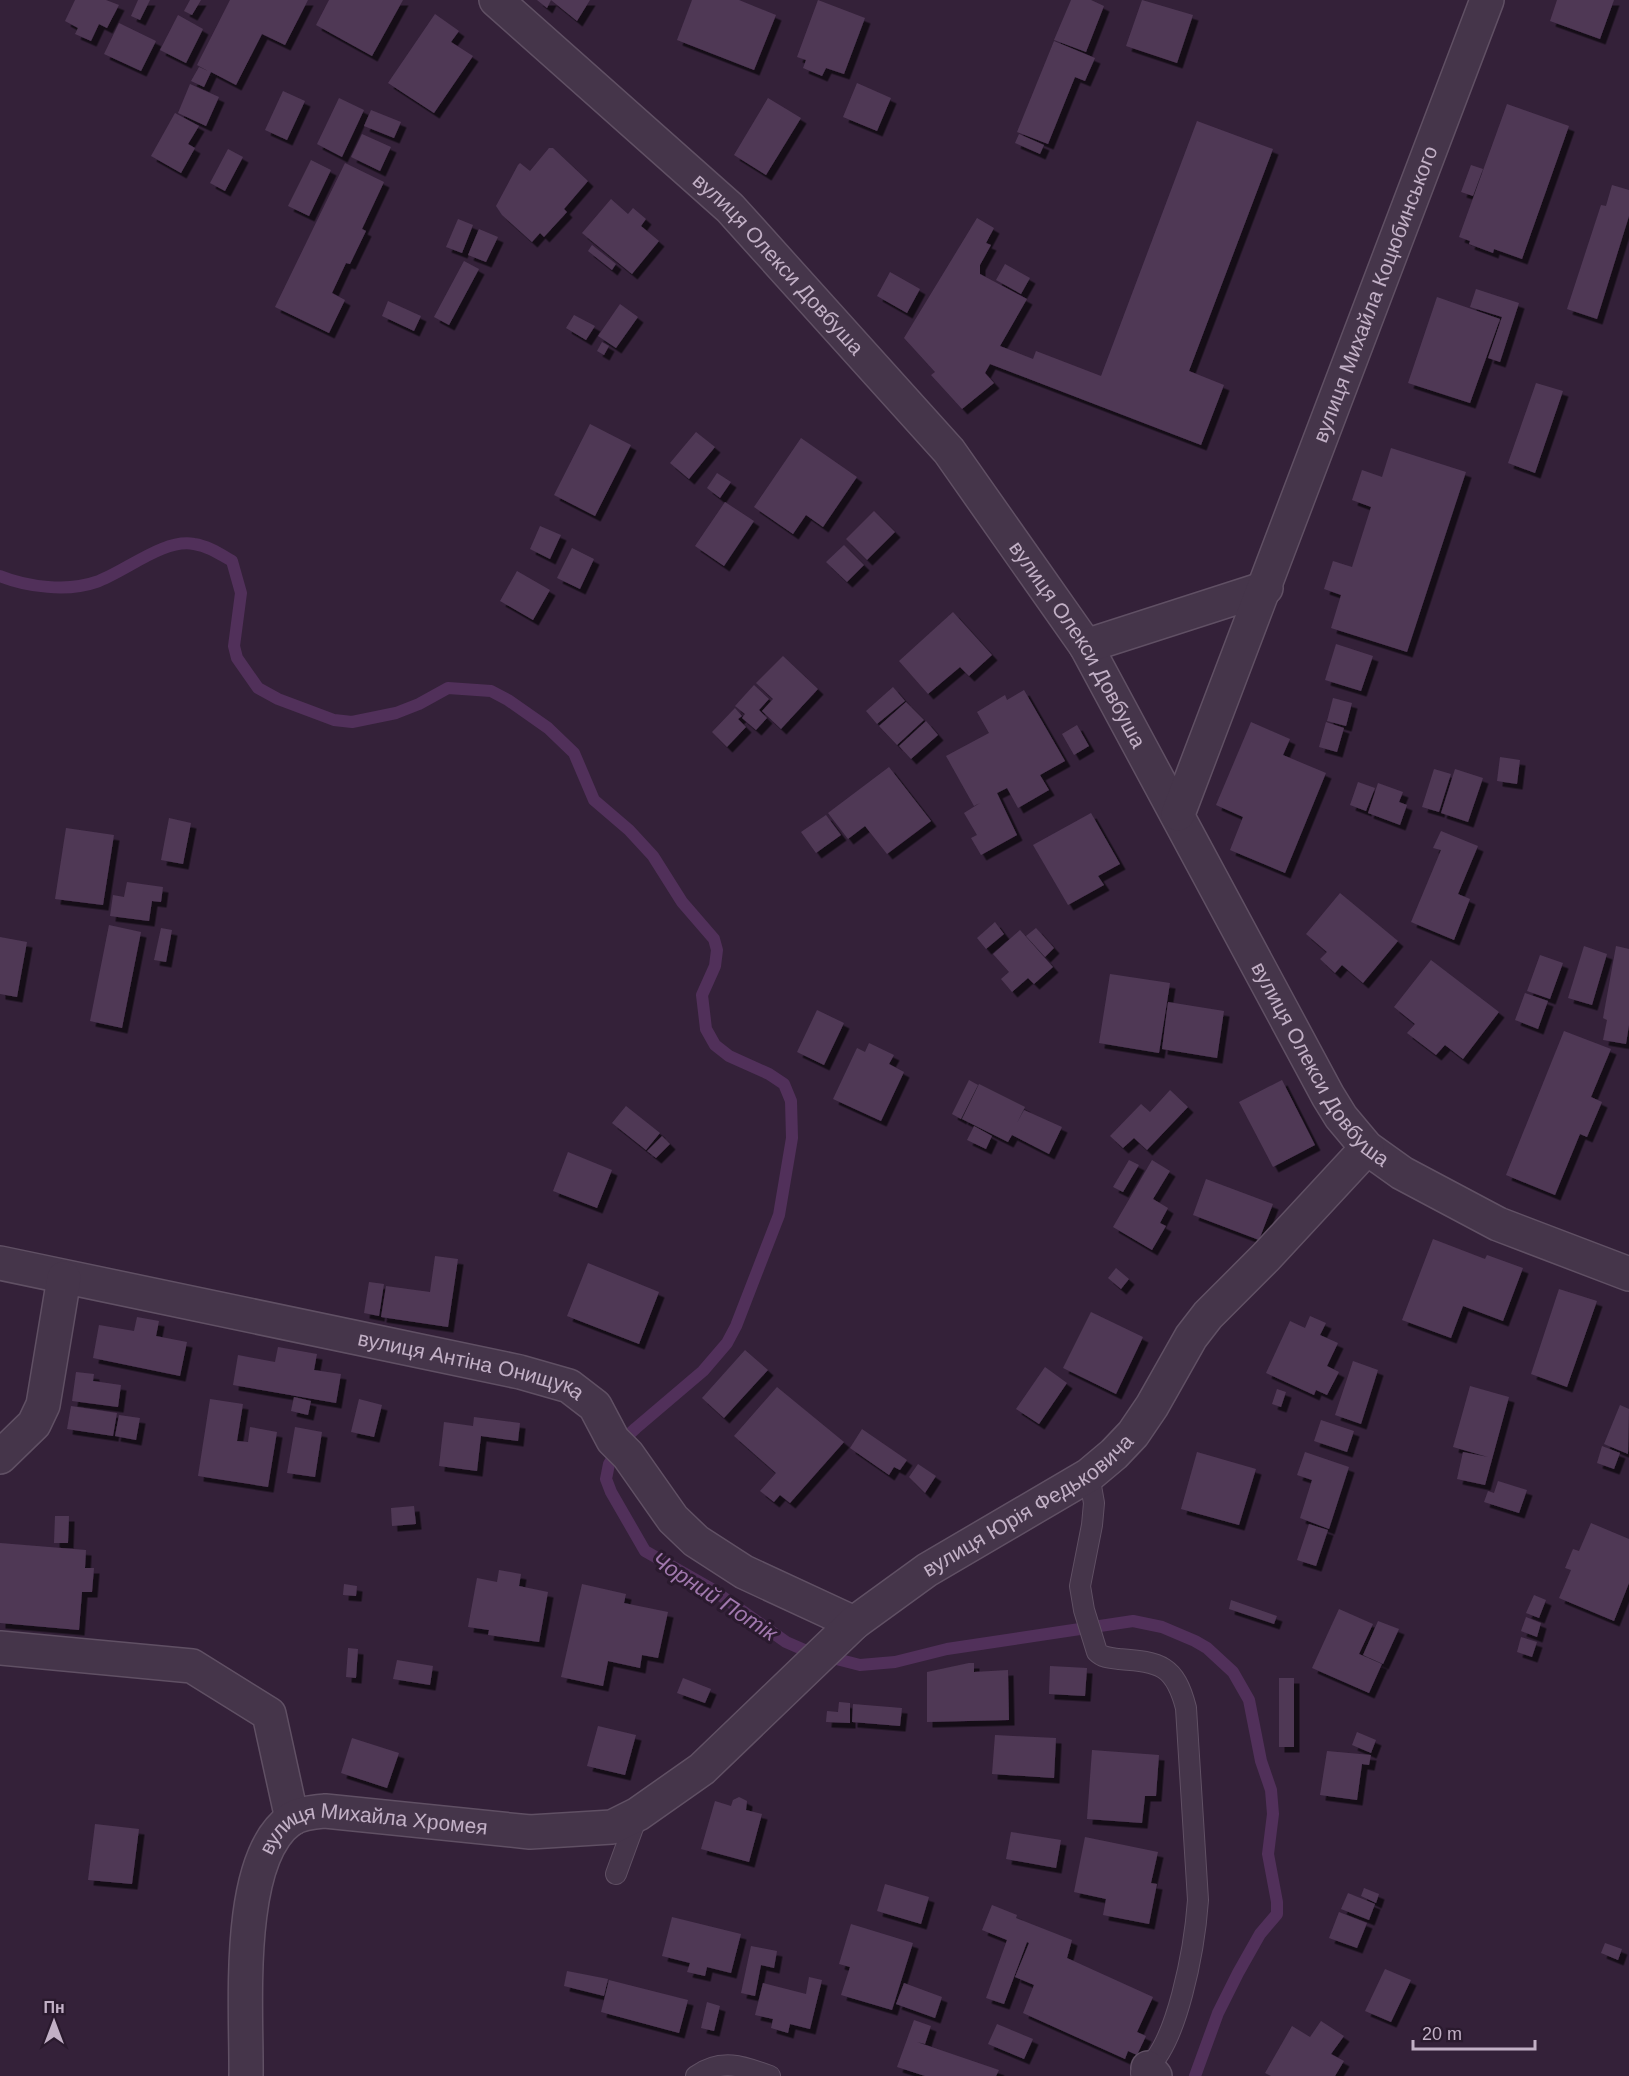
<svg xmlns="http://www.w3.org/2000/svg" width="1629" height="2076" viewBox="0 0 1629 2076" font-family="Arial,sans-serif">
<defs>
<filter id="shadow"><feDropShadow dx="5.5" dy="5.5" stdDeviation="0" flood-color="#0009"/></filter>
</defs>
<rect width="100%" height="100%" fill="#342139"/>
<g fill="none" stroke-linecap="round" stroke-linejoin="round">
<path stroke="#51305a" stroke-width="12" d="M0,576C27,587 68,592 96,582C125,572 164,538 194,544C208,546 220,554 232,561L241,593L234,646L237,658L258,688L278,699L334,720L352,722L396,713L419,704L448,688L491,691L508,700L548,728L574,753L594,800L629,830L653,856L682,902L714,939L717,950L715,966L702,995L706,1029L715,1045L729,1056L769,1074L784,1084L791,1101L792,1138L779,1215L736,1326L727,1343L703,1371L636,1428L624,1439L609,1464L606,1479L611,1492L645,1551L710,1588L786,1642L809,1652L860,1665L895,1662L947,1649L1133,1621L1162,1627L1195,1641L1207,1648L1233,1672L1249,1700L1261,1761L1271,1790L1273,1814L1268,1854L1277,1902V1914L1260,1934L1238,1973L1218,2013L1195,2076"/>
</g>
<path fill="#4f3855" filter="url(#shadow)" d="M75,0H106L119,5L107,28L99,24L91,41L75,34L78,28L65,21Z
M138,0H150L140,20L131,16Z
M190,0H201L192,15L184,11Z
M230,0H308L285,45L262,34L236,85L211,72L204,87L191,81L199,67L208,71L197,65Z
M329,0H403L372,56L316,25Z
M537,0H590L577,21L551,0L547,8Z
M692,0H739L776,15L754,70L677,40Z
M818,0L865,18L844,74L826,68L822,76L803,68L806,60L797,57Z
M1071,0H1091L1104,6L1086,52L1054,40Z
M1142,0L1193,15L1177,63L1126,46Z
M1557,0H1614L1600,39L1550,21Z
M435,14L459,31L451,42L473,56L434,113L388,83Z
M178,15L203,29L186,63L160,50Z
M119,23L156,41L141,71L104,54Z
M1054,41L1095,58L1085,81L1075,77L1048,144L1017,132Z
M857,83L891,98L877,131L843,117Z
M190,84L219,97L206,126L178,113Z
M283,91L305,101L287,140L265,130Z
M339,98L364,110L342,157L317,144Z
M768,98L801,118L766,175L734,155Z
M1507,104L1569,126L1522,259L1494,249L1493,253L1469,244L1470,241L1459,237Z
M371,110L401,122L394,138L364,126Z
M175,113L199,126L188,144L195,148L181,173L151,156Z
M1197,121L1273,149L1189,371L1224,385L1201,445L990,364L985,373L994,383L962,409L931,375L935,372L904,338L977,218L994,228L986,243L991,245L980,265V274L1027,299L1000,346L1033,359L1036,351L1101,376Z
M362,134L391,147L380,171L351,157Z
M1019,134L1044,145L1040,154L1015,143Z
M549,148H553L588,181L564,209L567,212L544,237L540,233L532,242L502,215L496,206L518,165L520,163L530,171Z
M228,149L243,157L225,191L210,183Z
M311,160L331,170L309,216L288,206Z
M345,163L384,182L362,229L366,231L350,264L346,263L332,293L345,300L329,333L275,307Z
M1471,165L1483,169L1473,196L1461,192Z
M1612,185L1629,190V216L1597,319L1567,309L1601,205L1606,206Z
M611,199L628,214L633,208L646,219L641,226L659,241L632,274L582,233Z
M458,219L473,225L462,253L446,247Z
M479,229L498,237L486,262L468,255Z
M592,245L616,264L612,270L588,251Z
M464,261L479,269L449,325L434,317Z
M1005,264L1030,278L1021,294L996,280Z
M890,272L920,289L907,313L877,296Z
M1476,289L1519,303L1500,362L1488,358L1502,317L1470,307Z
M1437,297L1500,319L1470,403L1408,383Z
M388,301L421,316L414,331L382,316Z
M620,304L638,317L616,348L598,336Z
M574,315L595,326L586,340L566,328Z
M602,342L609,346L604,355L597,351Z
M1536,383L1563,391L1535,473L1508,463Z
M590,424L631,445L595,516L554,495Z
M696,432L715,447L689,479L670,463Z
M801,438L857,477L823,527L806,515L793,534L754,507Z
M1391,448L1466,472L1407,652L1331,628L1341,595L1324,589L1333,561L1352,567L1371,507L1352,500L1362,470L1382,477Z
M717,473L731,482L720,498L707,488Z
M725,502L754,521L724,566L695,546Z
M874,511L895,532L867,560L846,539Z
M540,526L561,535L550,559L530,549Z
M844,545L864,565L847,582L826,562Z
M572,548L594,559L580,589L557,578Z
M517,571L550,590L533,620L500,601Z
M953,612L992,655L969,676L960,667L928,694L899,661Z
M1336,644L1373,656L1361,691L1325,680Z
M783,656L818,689L781,729L762,711L773,699L756,683Z
M754,685L769,699L759,710L767,718L756,730L742,718L745,714L735,706Z
M893,687L905,701L877,724L866,711Z
M1024,690L1065,761L1040,775L1049,790L1018,808L1007,788L997,793L1017,835L981,855L971,838L977,835L964,813L980,803L974,806L946,756L989,733L977,712L1005,695L1007,700Z
M1333,698L1352,703L1346,726L1327,721Z
M906,702L924,720L897,745L879,726Z
M735,708L742,716L738,719L746,727L727,747L712,732Z
M926,721L938,735L911,759L899,746Z
M1251,722L1290,739L1283,755L1326,773L1285,873L1230,850L1243,817L1216,805Z
M1326,722L1344,728L1337,752L1319,747Z
M1077,725L1089,746L1074,755L1062,734Z
M1500,757L1520,760L1517,784L1497,781Z
M889,767L931,821L887,854L865,826L848,839L828,813Z
M1434,769L1451,774L1439,812L1422,807Z
M1455,769L1483,778L1468,822L1441,813Z
M1358,782L1375,788L1366,811L1350,805Z
M1378,783L1403,792L1399,802L1407,805L1400,825L1368,813Z
M1091,813L1120,864L1098,876L1104,885L1068,905L1033,845Z
M826,815L841,835L816,853L801,832Z
M169,818L191,823L183,864L161,860Z
M66,828L114,835L103,905L55,899Z
M1441,831L1478,846L1458,894L1470,899L1454,940L1411,922L1441,850L1433,848Z
M127,882L163,887L161,902L152,901L149,921L110,916L113,895L124,897Z
M1340,893L1398,941L1363,983L1342,965L1335,973L1320,959L1327,952L1306,934Z
M995,922L1004,934L986,949L977,938Z
M109,925L141,932L122,1028L90,1021Z
M161,928L172,930L166,962L154,960Z
M1036,928L1054,948L1045,957L1026,936Z
M1020,930L1053,967L1034,984L1028,978L1012,992L1001,979L1009,972L993,954Z
M0,937L27,942L17,997L0,994Z
M1584,946L1607,954L1592,1005L1568,998Z
M1616,946L1629,949V1025L1626,1044L1603,1040L1607,1020L1603,1018Z
M1540,955L1563,963L1550,999L1527,991Z
M1431,960L1499,1012L1463,1059L1445,1045L1436,1055L1407,1033L1415,1024L1394,1007Z
M1110,974L1170,983L1159,1053L1099,1043Z
M1525,993L1548,1001L1538,1029L1515,1020Z
M1168,1002L1224,1011L1217,1058L1162,1049Z
M817,1010L844,1023L824,1065L797,1052Z
M1564,1031L1611,1049L1591,1097L1602,1102L1587,1137L1580,1134L1555,1195L1506,1175Z
M869,1043L894,1055L889,1064L904,1072L881,1121L833,1099L857,1048L865,1052Z
M969,1080L978,1085L961,1119L952,1114Z
M1282,1080L1315,1145L1273,1167L1239,1102Z
M979,1084L1025,1107L1017,1123L1024,1110L1062,1127L1049,1154L1012,1135L1008,1142L962,1119Z
M1170,1090L1188,1107L1147,1150L1134,1138L1123,1148L1110,1136L1141,1104L1150,1112Z
M626,1106L660,1133L646,1150L612,1123Z
M974,1126L992,1136L986,1149L967,1140Z
M662,1136L670,1144L656,1158L647,1151Z
M568,1152L612,1170L597,1208L553,1191Z
M1129,1160L1139,1165L1123,1192L1113,1187Z
M1152,1160L1170,1171L1153,1199L1168,1208L1160,1223L1166,1226L1152,1250L1113,1227Z
M1206,1179L1273,1204L1259,1240L1193,1215Z
M1433,1239L1485,1259L1487,1255L1523,1268L1503,1321L1463,1306L1451,1338L1402,1320Z
M435,1256L458,1259L448,1327L381,1317L386,1286L430,1292Z
M588,1263L659,1292L639,1344L567,1316Z
M1116,1268L1129,1279L1121,1289L1108,1278Z
M369,1282L384,1284L379,1316L364,1313Z
M1559,1289L1597,1301L1567,1387L1531,1374Z
M1091,1312L1143,1337L1116,1394L1063,1368Z
M1310,1316L1326,1323L1320,1335L1338,1343L1327,1366L1339,1372L1327,1395L1316,1390L1314,1395L1266,1373L1290,1321L1305,1328Z
M137,1317L159,1321L156,1336L187,1342L180,1376L93,1358L99,1325L134,1331Z
M278,1347L317,1354L314,1370L341,1374L336,1403L233,1385L238,1355L275,1362Z
M745,1350L768,1370L724,1418L702,1398Z
M1353,1361L1378,1370L1361,1424L1335,1415Z
M1045,1367L1067,1383L1039,1424L1016,1409Z
M76,1372L94,1374L93,1381L121,1385L118,1407L72,1401Z
M1470,1386L1509,1397L1485,1485L1457,1479L1463,1452L1488,1457L1453,1447Z
M777,1387L844,1442L790,1503L780,1495L774,1502L760,1491L776,1473L734,1436Z
M1277,1389L1286,1392L1281,1407L1272,1404Z
M294,1397L311,1401L308,1415L291,1411Z
M210,1399L243,1404L237,1441L248,1442L250,1427L277,1432L268,1487L198,1476Z
M359,1399L382,1405L374,1437L351,1432Z
M1620,1405L1629,1409L1628,1454L1604,1444Z
M71,1406L117,1413L113,1436L67,1429Z
M119,1415L140,1418L136,1440L115,1436Z
M474,1417L520,1423L518,1441L481,1436L477,1471L439,1466L444,1422L473,1426Z
M1321,1420L1354,1431L1347,1452L1314,1441Z
M295,1427L322,1432L315,1477L287,1473Z
M862,1429L907,1460L900,1470L894,1467L889,1475L850,1448Z
M1602,1446L1620,1453L1614,1469L1597,1463Z
M1197,1452L1256,1469L1239,1525L1181,1509Z
M1305,1452L1349,1467L1329,1529L1300,1518L1312,1480L1297,1475Z
M918,1464L936,1476L925,1493L909,1477Z
M1498,1481L1527,1490L1519,1513L1484,1502L1488,1491L1494,1493Z
M414,1506L416,1524L392,1526L391,1508Z
M55,1516H69L68,1543H54Z
M1591,1523L1629,1539V1583L1614,1621L1559,1598L1571,1570L1565,1568L1573,1549L1579,1551Z
M1309,1524L1328,1530L1316,1566L1297,1560Z
M0,1543L86,1550L85,1568H94L92,1592H82L79,1630L0,1623Z
M499,1570L521,1574L519,1586L548,1592L539,1642L488,1635L489,1630L468,1627L477,1578L497,1582Z
M344,1584L357,1586L356,1596L343,1595Z
M582,1584L626,1594L624,1603L668,1612L658,1658L642,1655L640,1668L608,1661L603,1686L561,1677Z
M1534,1595L1546,1600L1539,1618L1526,1613Z
M1231,1600L1277,1616L1274,1624L1229,1609Z
M1339,1609L1373,1624L1359,1654L1382,1664L1369,1693L1312,1668Z
M1526,1617L1541,1623L1537,1637L1521,1631Z
M1378,1621L1399,1629L1383,1664L1363,1655Z
M1521,1637L1537,1642L1532,1657L1517,1652Z
M348,1648L358,1649L356,1678L346,1677Z
M397,1660L433,1666L430,1685L393,1679Z
M969,1663H974V1672L1008,1670L1009,1720L927,1722V1672Z
M1050,1666L1087,1668L1085,1696L1049,1694Z
M683,1678L711,1689L705,1703L677,1693Z
M1279,1678H1294V1747H1279Z
M839,1702L850,1703V1723L826,1722L827,1711L838,1712Z
M853,1704L902,1708L900,1726L852,1722Z
M598,1726L636,1735L625,1775L587,1766Z
M1357,1732L1376,1740L1371,1753L1352,1745Z
M995,1735L1056,1738L1054,1778L992,1774Z
M352,1738L399,1753L387,1788L341,1773Z
M1092,1750L1159,1755L1156,1796H1145L1142,1823L1087,1819Z
M1327,1751L1371,1755L1369,1765L1362,1764L1357,1800L1320,1795Z
M739,1797L747,1801L746,1810L762,1814L749,1862L701,1849L715,1801L731,1806L733,1800Z
M95,1824L139,1829L132,1884L88,1880Z
M1011,1832L1061,1840L1056,1868L1006,1859Z
M1085,1837L1158,1852L1151,1883L1157,1884L1149,1924L1103,1915L1106,1899L1074,1892Z
M885,1884L929,1897L921,1924L877,1911Z
M1364,1888L1379,1894L1376,1903L1361,1896Z
M1348,1893L1375,1904L1369,1920L1341,1909Z
M992,1905L1017,1915L1016,1918L1072,1940L1067,1958L1153,1997L1137,2032L1146,2036L1137,2055L1128,2051L1125,2059L1023,2013L1034,1985L1015,1977L1029,1943L1027,1942L1004,2004L986,1998L1007,1940L982,1930Z
M1339,1912L1367,1923L1357,1948L1329,1938Z
M672,1917L741,1934L731,1973L707,1967L705,1976L687,1972L690,1963L662,1956Z
M851,1924L913,1943L892,2010L841,1995L850,1967L839,1964Z
M1605,1943L1622,1949L1618,1960L1601,1953Z
M751,1946L777,1951L774,1968L761,1965L755,1996L741,1993Z
M1385,1969L1411,1980L1391,2022L1365,2011Z
M567,1971L608,1979L604,1996L564,1986Z
M809,1977L822,1980L810,2029L790,2024L788,2033L771,2028L773,2019L755,2015L763,1983L806,1994Z
M609,1980L688,2000L679,2033L601,2012Z
M904,1983L942,1997L935,2018L896,2004Z
M707,2002L720,2006L714,2031L701,2028Z
M914,2020L931,2026L925,2044L917,2042L999,2070L996,2076H925L897,2067Z
M1321,2021L1344,2036L1331,2054L1344,2061L1335,2076H1271L1265,2073L1292,2026L1310,2037Z
M997,2024L1033,2039L1024,2059L988,2044Z"/>
<g fill="none" stroke-linecap="round" stroke-linejoin="round">
<defs>
<path id="lane" d="M1089,1475L1094,1503L1092,1525L1080,1586L1084,1610L1097,1652C1103,1658 1111,1658 1119,1659C1160,1662 1175,1665 1186,1708L1198,1900C1195,1943 1178,2050 1141,2073
M616,1874L638,1814
M696,2076C721,2058 743,2066 770,2076"/>
<g id="street">
<path id="s1" d="M496,0L730,208L949,451L1086,646L1328,1096L1341,1117L1367,1148L1402,1173L1498,1224L1629,1274"/>
<path d="M1086,646L1266,588"/>
<path id="s2" d="M1178,814L1487,0"/>
<path id="s3" d="M0,1263L520,1372L569,1386L595,1406L613,1440L628,1455L673,1519L696,1541L744,1572L854,1623"/>
<path d="M0,1457L34,1424L43,1405L64,1278"/>
<path d="M0,1648L192,1666L269,1714L292,1819"/>
<path d="M1148,2068L1155,2076"/>
<path id="s4" d="M246,2076C247,2012 234,1861 290,1820C300,1813 314,1812 325,1811L530,1832L612,1827L638,1814L702,1769L854,1623L927,1570L1089,1475L1114,1454L1133,1434L1152,1406L1191,1337L1208,1315L1266,1257L1367,1148"/>
</g>
</defs>
<use href="#lane" stroke="#605064" stroke-width="22"/>
<use href="#street" stroke="#605064" stroke-width="36"/>
<use href="#lane" stroke="#45354a" stroke-width="20"/>
<use href="#street" stroke="#45354a" stroke-width="33"/>
</g>
<g text-anchor="middle" stroke-width="6" stroke-linejoin="round" paint-order="stroke">
<g font-size="21" fill="#c2b0c6" stroke="#2a1a2e">
<text dy="7" stroke="none"><textPath href="#s1" startOffset="387">вулиця Олекси Довбуша</textPath></text>
<text dy="7" stroke="none"><textPath href="#s2" startOffset="556">вулиця Михайла Коцюбинського</textPath></text>
<text dy="7" stroke="none"><textPath href="#s1" startOffset="873">вулиця Олекси Довбуша</textPath></text>
<text dy="7" stroke="none"><textPath href="#s1" startOffset="1359">вулиця Олекси Довбуша</textPath></text>
<text dy="7" stroke="none"><textPath href="#s3" startOffset="482">вулиця Антіна Онищука</textPath></text>
<text dy="7" stroke="none"><textPath href="#s4" startOffset="1120">вулиця Юрія Федьковича</textPath></text>
<text dy="7" stroke="none"><textPath href="#s4" startOffset="346">вулиця Михайла Хромея</textPath></text>
</g>
<g font-size="22" font-style="italic" fill="#a178ae" stroke="#2a1a2e">
<text transform="translate(715 1596) rotate(33)" y="8">Чорний Потік</text>
</g>
</g>
<g transform="translate(54 2022)" stroke="#2a1a2e" stroke-width="4.5" paint-order="stroke">
<path d="M0-4.5L10 22L0 15L-10 22Z" fill="#c2b0c6"/>
<text y="-9" font-size="16" font-weight="bold" text-anchor="middle" fill="#c2b0c6">Пн</text>
</g>
<path d="M1413 2040v9h122v-9" fill="none" stroke="#c2b0c6" stroke-width="3"/>
<text x="1422" y="2040" font-size="18" fill="#c2b0c6" stroke="#2a1a2e" stroke-width="4.5" paint-order="stroke">20 m</text>
</svg>
